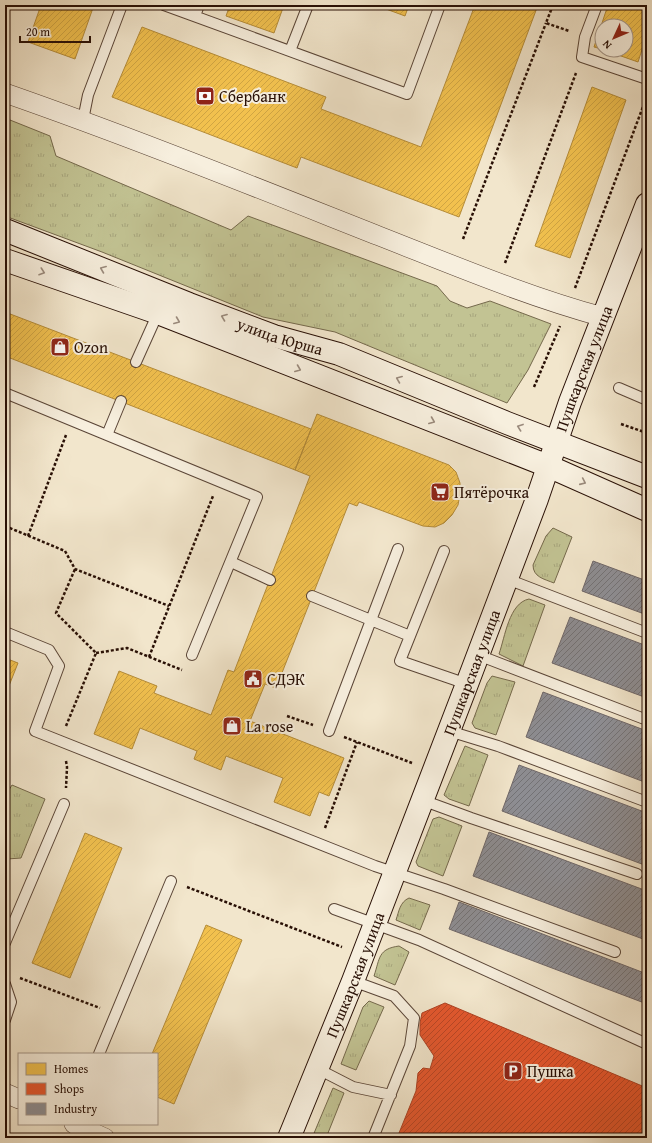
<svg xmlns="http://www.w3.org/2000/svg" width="652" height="1143" viewBox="0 0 652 1143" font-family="'Gentium Book Plus',serif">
<defs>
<pattern id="grass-tufts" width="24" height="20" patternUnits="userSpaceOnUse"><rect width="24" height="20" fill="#c2c393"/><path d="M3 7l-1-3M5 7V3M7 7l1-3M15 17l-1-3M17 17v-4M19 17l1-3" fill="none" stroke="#a7a67d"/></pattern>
<pattern id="homes-hatch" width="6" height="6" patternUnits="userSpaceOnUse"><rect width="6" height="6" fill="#f2c14e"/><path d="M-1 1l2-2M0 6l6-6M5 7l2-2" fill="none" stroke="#d0a543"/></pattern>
<pattern id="shops-hatch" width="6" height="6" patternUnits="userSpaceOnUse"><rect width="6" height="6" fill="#e4572e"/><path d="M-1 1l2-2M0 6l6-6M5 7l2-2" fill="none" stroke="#b94625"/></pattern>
<pattern id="industry-hatch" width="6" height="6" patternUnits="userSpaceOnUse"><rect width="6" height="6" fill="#8d8d92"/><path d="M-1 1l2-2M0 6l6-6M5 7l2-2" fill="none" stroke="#737275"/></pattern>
</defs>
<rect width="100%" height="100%" fill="#f2e6cc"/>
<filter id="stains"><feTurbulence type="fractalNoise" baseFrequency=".005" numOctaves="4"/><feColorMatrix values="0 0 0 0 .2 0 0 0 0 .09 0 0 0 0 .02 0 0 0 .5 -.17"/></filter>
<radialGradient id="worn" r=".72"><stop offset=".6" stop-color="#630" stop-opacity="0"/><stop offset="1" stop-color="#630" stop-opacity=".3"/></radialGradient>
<path fill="url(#grass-tufts)" stroke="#75694c" d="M5,118L50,136L56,156L231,230L248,216L437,286L450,301L467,308L490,301L551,324L528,370L507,403L335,332L263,317L102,252L5,216Z
M553,528L572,537L554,583C544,579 533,577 533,565L546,536Z
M529,599L545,605L523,666L499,654C505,637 509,603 529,599Z
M492,676L515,682L496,735L475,728L472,723L487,683Z
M465,746L488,755L469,806L449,799L444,795Z
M12,785L45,799L21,858L7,859L5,864V793H7Z
M439,817L462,826L443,876L418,866L416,862L433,819Z
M409,898L430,905L420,930L396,920C399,911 400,902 409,898Z
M399,946L409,952L395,985L374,976C380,958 378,949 399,946Z
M369,1001L384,1007L356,1070L341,1064L363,1007Z
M333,1088L344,1093L326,1138H312Z"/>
<path fill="url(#homes-hatch)" stroke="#b58c38" d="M41,5H94L75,59L28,42Z
M230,5H284L274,33L226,16Z
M387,5H409L405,16L386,9Z
M475,5H538L459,217L301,157L297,168L112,97L142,27L326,97L321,109L421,147Z
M608,5H647V34L638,62L604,50H626V26H602V49L594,47Z
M592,87L626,100L570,258L535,246Z
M5,312L311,429L295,470L5,356Z
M317,414L449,465L456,472L460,483V494L458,505L452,515L444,523L435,527L423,526L359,502L357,506L349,503L276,688L265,684L250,721L344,758L329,796L319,792L310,816L274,802L283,778L226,756L221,770L194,759L197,751L140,728L132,749L94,734L119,671L157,686L154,693L211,715L228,670L234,672L310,476L295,470Z
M5,658L18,663L5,696Z
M85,833L122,848L70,978L32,963Z
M206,925L242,940L174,1104L157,1097V1054H152Z"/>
<path fill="url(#shops-hatch)" stroke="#ac4122" d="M445,1003L647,1088V1138H397L416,1091L418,1073L423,1068L430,1069L434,1056L420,1035V1023L422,1013Z"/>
<path fill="url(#industry-hatch)" stroke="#6f6768" d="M593,561L647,581V615L582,591Z
M570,617L647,646V698L552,663Z
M543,692L647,731V783L526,737Z
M519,765L647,813V866L502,811Z
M489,832L647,891V929L643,939L473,876Z
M459,902L647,974V1004L449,929Z"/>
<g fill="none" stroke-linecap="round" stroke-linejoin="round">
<defs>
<path id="lane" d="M164,5L407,94L440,5
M597,5L585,37L582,57L647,79
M195,16L199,5
M290,51L308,5
M83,120L88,95L122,5
M136,362L158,313
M619,388L647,400
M5,393L257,497L192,655
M107,435L121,401
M444,551L400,661L467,684
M231,562L270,580
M507,579L647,633
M312,596L410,636
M5,632L49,650L59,666L35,731L375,866L444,889L615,952
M478,655L647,720
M329,731L398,549
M449,731L498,746L647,802
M422,800L471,818L637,874
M334,909L419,940L647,1044
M5,943L64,804
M353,981L394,996L414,1018L410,1046L373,1138
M5,984L11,1002L5,1020
M99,1054L171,881
M316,1068L353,1087L391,1095"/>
<path id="street" d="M5,93C131,137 255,187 379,236C453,265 526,296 603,317
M5,1093L19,1099
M74,1124L105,1138"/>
<g id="secondary">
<path id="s1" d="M5,230L189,304L274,336L339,354L507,423L647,477"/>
<path d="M5,260L158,313L548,466L647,510"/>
<path id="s2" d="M289,1138L353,981L467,684L537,499L570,402L647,204"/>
</g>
</defs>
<use href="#lane" stroke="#5a4537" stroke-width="12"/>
<use href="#street" stroke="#5a4537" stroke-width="20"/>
<use href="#secondary" stroke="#280f05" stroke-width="24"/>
<path stroke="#280f05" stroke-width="2.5" stroke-dasharray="3 2" stroke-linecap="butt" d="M553,5L546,23L569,31
M463,239L546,23
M505,263L576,73
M575,288L647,96
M534,387L560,326
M621,424L647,433
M5,526L65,551L75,569L169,606
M28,536L66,435
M96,653L127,648L182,670
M149,657L213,496
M287,716L313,725
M66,726L96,653L56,613L75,569
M344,737L412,763
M66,761L67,767L66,788
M325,828L357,742
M187,887L342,947
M20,978L100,1008"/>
<use href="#lane" stroke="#f7efde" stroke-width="10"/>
<use href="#street" stroke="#f7efde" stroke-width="19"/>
<use href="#secondary" stroke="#f7efde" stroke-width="22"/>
</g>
<defs><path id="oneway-chevron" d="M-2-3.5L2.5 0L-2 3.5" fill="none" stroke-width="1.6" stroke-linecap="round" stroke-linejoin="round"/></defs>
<g stroke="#9a8a7c">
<use href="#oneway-chevron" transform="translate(103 269) rotate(-158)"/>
<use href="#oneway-chevron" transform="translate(42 272) rotate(19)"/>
<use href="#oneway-chevron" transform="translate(224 317) rotate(-159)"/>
<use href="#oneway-chevron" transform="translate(177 321) rotate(22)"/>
<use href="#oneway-chevron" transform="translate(298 369) rotate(22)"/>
<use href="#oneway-chevron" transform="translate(399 379) rotate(-158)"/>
<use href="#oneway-chevron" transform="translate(432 421) rotate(22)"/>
<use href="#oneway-chevron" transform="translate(520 427) rotate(-160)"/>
<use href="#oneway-chevron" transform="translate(583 482) rotate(24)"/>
</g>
<defs>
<symbol id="bank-square" viewBox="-11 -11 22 22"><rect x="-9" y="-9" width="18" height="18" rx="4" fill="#8f2418" stroke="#f7efde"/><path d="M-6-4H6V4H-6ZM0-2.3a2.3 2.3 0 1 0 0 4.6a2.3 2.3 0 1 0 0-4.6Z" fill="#fff"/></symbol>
<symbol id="shop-square" viewBox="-11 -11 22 22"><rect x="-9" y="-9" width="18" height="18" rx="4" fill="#8f2418" stroke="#f7efde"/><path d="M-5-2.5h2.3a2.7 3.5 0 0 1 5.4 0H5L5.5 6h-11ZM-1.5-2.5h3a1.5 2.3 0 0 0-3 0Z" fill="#fff"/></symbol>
<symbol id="supermarket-square" viewBox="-11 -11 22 22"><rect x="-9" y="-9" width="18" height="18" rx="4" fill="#8f2418" stroke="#f7efde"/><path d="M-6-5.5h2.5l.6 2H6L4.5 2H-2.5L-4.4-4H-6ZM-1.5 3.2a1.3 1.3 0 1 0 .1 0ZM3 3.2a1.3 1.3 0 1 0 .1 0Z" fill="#fff"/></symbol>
<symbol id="civic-square" viewBox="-11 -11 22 22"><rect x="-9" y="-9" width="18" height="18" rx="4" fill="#8f2418" stroke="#f7efde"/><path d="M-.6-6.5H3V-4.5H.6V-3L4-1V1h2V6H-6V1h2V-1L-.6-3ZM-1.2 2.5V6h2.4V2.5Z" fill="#fff"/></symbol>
<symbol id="parking-square" viewBox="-11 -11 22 22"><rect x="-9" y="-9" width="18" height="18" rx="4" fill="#8f2418" stroke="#f7efde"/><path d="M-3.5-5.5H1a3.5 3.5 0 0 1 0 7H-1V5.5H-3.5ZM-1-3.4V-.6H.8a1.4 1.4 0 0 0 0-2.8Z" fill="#fff"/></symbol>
</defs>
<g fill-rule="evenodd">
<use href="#bank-square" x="194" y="85" width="22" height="22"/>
<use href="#shop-square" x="49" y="336" width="22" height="22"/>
<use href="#supermarket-square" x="429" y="481" width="22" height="22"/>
<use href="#civic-square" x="242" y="668" width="22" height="22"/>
<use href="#shop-square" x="221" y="715" width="22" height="22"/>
<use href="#parking-square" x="502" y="1060" width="22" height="22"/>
</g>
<g text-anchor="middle" stroke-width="4" stroke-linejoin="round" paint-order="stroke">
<g font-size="16" fill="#280f05" stroke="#f7efde" text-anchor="start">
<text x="219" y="102">Сбербанк</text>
<text x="74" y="353">Ozon</text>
<text x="454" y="498">Пятёрочка</text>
<text x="267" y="685">СДЭК</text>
<text x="246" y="732">La rose</text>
<text x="527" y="1077">Пушка</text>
</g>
<g font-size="16" fill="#280f05" stroke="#f7efde">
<text dy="6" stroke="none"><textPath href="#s1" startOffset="295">улица Юрша</textPath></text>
<text dy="6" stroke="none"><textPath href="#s2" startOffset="824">Пушкарская улица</textPath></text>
<text dy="6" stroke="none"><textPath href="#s2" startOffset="500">Пушкарская улица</textPath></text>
<text dy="6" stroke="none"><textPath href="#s2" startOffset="176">Пушкарская улица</textPath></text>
</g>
</g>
<rect width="652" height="1143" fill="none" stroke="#f2e6cc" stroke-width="20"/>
<rect x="6" y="6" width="640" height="1131" fill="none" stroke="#280f05" stroke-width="2"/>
<rect x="10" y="10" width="632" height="1123" fill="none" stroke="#280f05"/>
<rect x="18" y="1053" width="140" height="72" fill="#f7efde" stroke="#a49587"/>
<rect x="26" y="1063" width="20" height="12" fill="#f2c14e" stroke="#a49587"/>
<text x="54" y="1073" font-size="12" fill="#280f05">Homes</text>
<rect x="26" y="1083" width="20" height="12" fill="#e4572e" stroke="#a49587"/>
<text x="54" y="1093" font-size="12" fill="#280f05">Shops</text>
<rect x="26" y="1103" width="20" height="12" fill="#8d8d92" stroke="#a49587"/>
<text x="54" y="1113" font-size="12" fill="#280f05">Industry</text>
<g transform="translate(614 38) rotate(226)"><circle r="19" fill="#f7efde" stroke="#a49587"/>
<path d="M0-3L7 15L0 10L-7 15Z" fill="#8f2418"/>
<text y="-6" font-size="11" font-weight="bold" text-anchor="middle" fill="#280f05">N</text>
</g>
<path d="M20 36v6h70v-6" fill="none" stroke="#280f05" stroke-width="2"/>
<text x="26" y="36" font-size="12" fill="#280f05" stroke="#f7efde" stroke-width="3" paint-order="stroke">20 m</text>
<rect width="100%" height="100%" filter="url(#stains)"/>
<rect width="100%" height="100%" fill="url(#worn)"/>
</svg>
